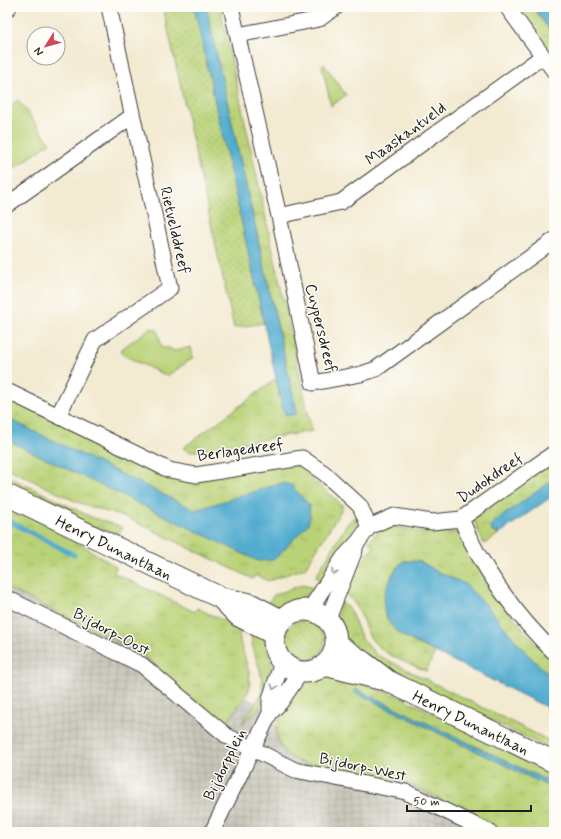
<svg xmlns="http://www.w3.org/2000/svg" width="561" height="839" viewBox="0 0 561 839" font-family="Mynerve,sans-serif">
<defs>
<pattern id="industrial-grid" width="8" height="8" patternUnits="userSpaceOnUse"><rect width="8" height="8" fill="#c8c4b8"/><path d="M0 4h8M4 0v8" fill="none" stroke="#aba89e"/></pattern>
<pattern id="grass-tufts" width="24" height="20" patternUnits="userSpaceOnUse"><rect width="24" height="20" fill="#bad277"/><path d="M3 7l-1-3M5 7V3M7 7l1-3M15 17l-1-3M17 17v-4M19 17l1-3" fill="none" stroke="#9fb466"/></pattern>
<pattern id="garden-dots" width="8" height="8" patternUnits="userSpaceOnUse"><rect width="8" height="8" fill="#bad277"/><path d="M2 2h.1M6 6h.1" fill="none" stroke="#9fb466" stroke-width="1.8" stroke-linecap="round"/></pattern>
</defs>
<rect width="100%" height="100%" fill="#fdfcf7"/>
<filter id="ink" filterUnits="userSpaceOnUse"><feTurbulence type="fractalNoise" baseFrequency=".025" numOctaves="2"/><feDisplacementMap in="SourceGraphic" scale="8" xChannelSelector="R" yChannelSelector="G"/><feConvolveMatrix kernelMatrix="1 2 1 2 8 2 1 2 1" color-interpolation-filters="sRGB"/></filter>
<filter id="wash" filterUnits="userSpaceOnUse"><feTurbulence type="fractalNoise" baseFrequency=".012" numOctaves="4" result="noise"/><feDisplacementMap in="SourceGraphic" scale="16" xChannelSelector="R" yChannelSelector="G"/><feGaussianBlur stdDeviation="0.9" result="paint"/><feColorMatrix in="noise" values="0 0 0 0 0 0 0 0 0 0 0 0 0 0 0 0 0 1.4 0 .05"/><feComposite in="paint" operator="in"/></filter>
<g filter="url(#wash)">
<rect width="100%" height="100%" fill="#f3ead2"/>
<path fill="url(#industrial-grid)" d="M7,554L264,708L284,735L554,832H7Z"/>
<path fill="url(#grass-tufts)" stroke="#6b774a" d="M206,7H220L312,431L190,452L183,448L276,379L283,410L297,412Z
M516,7H533L554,36V59Z
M7,397L173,477L296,465L305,466L315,473L311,478L342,505V509L305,568L268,581L255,575L253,579L130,519L77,502L7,468Z
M554,461V479L496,534L500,533L484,544L473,519Z
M7,476L91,517L122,527L119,534L91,526L7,485Z
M7,505L60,531L116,567L114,573L195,612L197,608L239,628L240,642L249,672L250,687L247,694L226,724L209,713L138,651L7,588Z
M357,514V523L321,582L316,576L347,524Z
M382,527H396L420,532H457C484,573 515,630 554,659V679L527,654L508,633L438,572L420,561H403L392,574L384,611C397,637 410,640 435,652L426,671C409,663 385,656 373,641C360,624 364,604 342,593L356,566L362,564L374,546L369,542L374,535Z
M302,585L317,589C305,605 284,608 265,606L274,595Z
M340,601L349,608L362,639L377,655L554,743V751L383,668L344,638L338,615Z
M252,632L264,637L272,665L273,673L263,701L258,710L242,723C247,713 257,705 261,694C267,671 249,653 252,632Z
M335,674L396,695L554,772V784L356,689L353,691L554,789V832H508L410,784L300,762C268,748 274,723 290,699C293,694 296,687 300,684C309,676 324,675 335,674Z"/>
<path fill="#bad277" stroke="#6b774a" d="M324,64L346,95L331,106L322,65Z
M18,100L50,143L7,174V108Z
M150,328L157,330L162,348H169L174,351L191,347L193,358L167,376L123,355L121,352L123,348Z"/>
<path fill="url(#garden-dots)" stroke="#6b774a" d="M163,7H194L264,323L234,328Z
M285 640a20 20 0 1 1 40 0a20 20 0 1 1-40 0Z"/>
<path fill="#51accf" stroke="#366476" d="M194,7H206L297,413L293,415H286L283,410Z
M533,7H549L554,14V36Z
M7,418L195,510L282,483L291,485L309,505L310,517L308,524L274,560L258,561L7,440Z
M554,479V495L500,533L492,532L491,527L494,522Z
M403,561H419L438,572L465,584L485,604L527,654L554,679V711L405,637C400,633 394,630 391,625C375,604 388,579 403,561Z
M356,689L554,784V789L354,692Z"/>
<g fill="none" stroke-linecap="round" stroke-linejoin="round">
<path stroke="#51accf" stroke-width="5" d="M7,520L74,555"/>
</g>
</g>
<g filter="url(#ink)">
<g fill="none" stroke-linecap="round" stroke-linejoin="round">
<defs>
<path id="minor" d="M231,7L279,216L313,383L361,374L376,369L554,240
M507,7L554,71
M7,9L9,7
M238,35L319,19L336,7
M7,205L132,116
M279,216L341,202L543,56
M7,391L169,470L196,475L302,458L324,473L360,506L369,527
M58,416L95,340L170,288L109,7
M461,519C480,566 517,617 554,652
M7,598L142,665L227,736L295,770L406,792L489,832
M310,609L343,558L358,542L369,527L394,516L432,522L461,519L554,453
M328,619L355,550
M270,713V699L282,662
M212,832L270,713L280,703L301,672"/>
<path id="secondary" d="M7,495L221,598L250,604L281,620
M222,599L239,616L274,634
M274 641a31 31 0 1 1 62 0a31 31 0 1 1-62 0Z
M336,644L363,662L388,681L554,762
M325,665L380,679"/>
</defs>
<use href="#minor" stroke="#3c3b37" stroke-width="17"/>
<use href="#secondary" stroke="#3c3b37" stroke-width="23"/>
<use href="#minor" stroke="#fff" stroke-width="15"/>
<use href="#secondary" stroke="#fff" stroke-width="21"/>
</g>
<defs><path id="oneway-chevron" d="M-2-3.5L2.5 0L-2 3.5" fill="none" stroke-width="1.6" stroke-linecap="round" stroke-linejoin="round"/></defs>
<g stroke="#999">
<use href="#oneway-chevron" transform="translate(334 572) rotate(123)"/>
<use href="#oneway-chevron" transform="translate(274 687) rotate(107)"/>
</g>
</g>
<g text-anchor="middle" stroke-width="3" stroke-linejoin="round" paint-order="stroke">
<g font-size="16" fill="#1c1c1c" stroke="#fdfcf7">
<text transform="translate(405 133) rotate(-36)" y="6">Maaskantveld</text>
<text transform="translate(176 230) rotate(77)" y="6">Rietvelddreef</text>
<text transform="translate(322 328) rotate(76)" y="6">Cuypersdreef</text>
<text transform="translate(240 449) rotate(-8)" y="6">Berlagedreef</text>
<text transform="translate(489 477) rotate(-35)" y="6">Dudokdreef</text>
<text transform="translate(114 547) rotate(26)" y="6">Henry Dunantlaan</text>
<text transform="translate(112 631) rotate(28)" y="6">Bijdorp-Oost</text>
<text transform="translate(471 722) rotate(26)" y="6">Henry Dunantlaan</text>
<text transform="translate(224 764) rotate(-64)" y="6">Bijdorpplein</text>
<text transform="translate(363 766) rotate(12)" y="6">Bijdorp-West</text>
</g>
</g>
<rect width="561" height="839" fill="none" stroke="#fdfcf7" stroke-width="24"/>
<g transform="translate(46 46) rotate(233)"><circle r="19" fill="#fdfcf7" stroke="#a3a29f"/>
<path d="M0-3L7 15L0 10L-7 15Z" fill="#d1495b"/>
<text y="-6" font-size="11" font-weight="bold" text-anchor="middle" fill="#1c1c1c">N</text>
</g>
<path d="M407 805v6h124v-6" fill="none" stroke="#1c1c1c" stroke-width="2"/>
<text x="413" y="805" font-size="12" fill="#1c1c1c" stroke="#fdfcf7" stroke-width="3" paint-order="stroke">50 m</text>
</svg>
